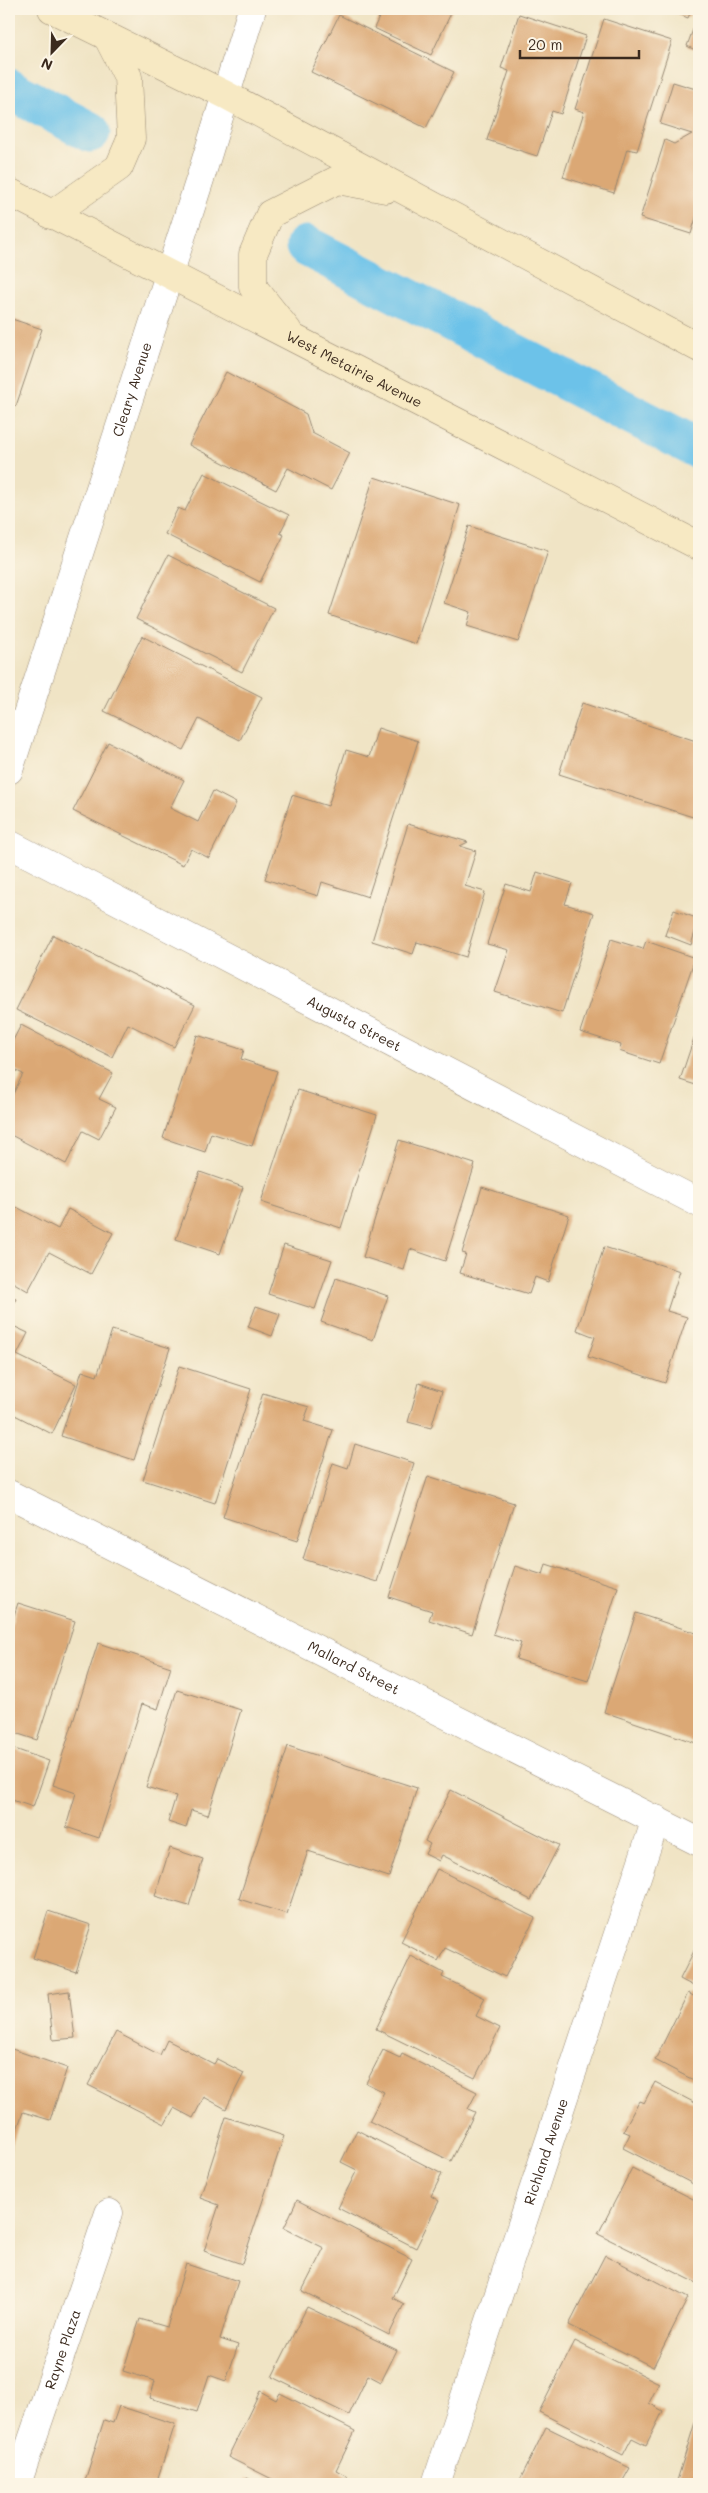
<svg xmlns="http://www.w3.org/2000/svg" width="708" height="2493" viewBox="0 0 708 2493" font-family="Mali,sans-serif">
<rect width="100%" height="100%" fill="#fcf5e5"/>
<filter id="ink" filterUnits="userSpaceOnUse"><feTurbulence type="fractalNoise" baseFrequency=".02" numOctaves="2"/><feDisplacementMap in="SourceGraphic" scale="10" xChannelSelector="R" yChannelSelector="G"/><feConvolveMatrix kernelMatrix="1 2 1 2 8 2 1 2 1" color-interpolation-filters="sRGB"/></filter>
<filter id="wash" filterUnits="userSpaceOnUse"><feTurbulence type="fractalNoise" baseFrequency=".0096" numOctaves="4" result="noise"/><feDisplacementMap in="SourceGraphic" scale="20" xChannelSelector="R" yChannelSelector="G"/><feGaussianBlur stdDeviation="1.12" result="paint"/><feColorMatrix in="noise" values="0 0 0 0 0 0 0 0 0 0 0 0 0 0 0 0 0 1.4 0 .05"/><feComposite in="paint" operator="in"/></filter>
<g filter="url(#wash)">
<rect width="100%" height="100%" fill="#f0e4c5"/>
<g fill="none" stroke-linecap="round" stroke-linejoin="round">
<path stroke="#6cc2e9" stroke-width="41" d="M9,89L90,132
M306,246L699,449"/>
</g>
<g id="blocks">
<path fill="#dba875" d="M383,9H453L431,55L374,28Z
M666,9H692L688,18Z
M699,13V52L687,46Z
M519,14L586,36L561,114L552,111L537,156L487,140L509,71L501,68Z
M339,15L454,72L426,128L311,72Z
M604,19L672,41L637,151L627,149L614,193L563,177L584,112L575,109Z
M673,82L699,90V208L691,234L640,218L665,140L674,144L692,134L660,124Z
M9,318L42,329L16,406L9,404Z
M226,372L306,414L312,433L350,453L331,490L288,468L276,490L189,445Z
M204,473L289,515L280,533L284,535L260,582L165,534L178,508L185,511Z
M374,477L460,505L416,644L329,615Z
M469,526L548,551L518,642L467,626L471,612L444,603Z
M168,555L274,608L242,672L136,619Z
M142,636L262,697L240,740L199,719L183,750L104,711Z
M582,703L699,742V819L559,774Z
M378,728L418,741L368,897L322,882L318,896L265,879L292,795L328,806L346,750L369,757Z
M108,742L184,780L170,808L198,822L213,791L236,803L209,858L191,849L183,865L73,811Z
M408,824L468,842L460,846L476,851L465,886L485,892L466,957L417,942L413,954L372,941Z
M537,872L572,883L565,904L594,913L562,1013L495,992L509,950L487,944L506,884L531,892Z
M674,910L699,919L691,945L665,935Z
M53,935L195,1005L174,1047L128,1024L112,1057L16,1010Z
M611,939L643,949L646,941L695,958L659,1064L619,1051L621,1045L580,1032Z
M699,1023V1086L680,1080Z
M21,1025L113,1073L99,1099L116,1107L99,1139L83,1131L66,1164L9,1134V1102L23,1074L9,1067V1048Z
M197,1035L244,1050L241,1059L277,1071L252,1146L211,1133L205,1152L163,1138Z
M298,1090L377,1115L341,1228L261,1202Z
M399,1140L475,1164L445,1261L410,1249L404,1270L363,1257Z
M200,1172L243,1187L220,1254L176,1239Z
M482,1187L569,1215L548,1282L535,1277L529,1294L460,1273L466,1254L462,1253Z
M9,1203L58,1229L68,1209L113,1233L91,1274L49,1252L28,1291L9,1280Z
M284,1245L332,1260L315,1309L268,1294Z
M604,1247L680,1271L667,1311L687,1317L665,1383L588,1357L595,1337L577,1330Z
M336,1278L388,1296L373,1340L321,1322Z
M9,1295L16,1299L9,1313Z
M256,1306L280,1314L272,1336L248,1327Z
M9,1324L28,1333L17,1355L76,1384L52,1434L9,1412Z
M112,1330L170,1348L134,1460L61,1436L82,1371L97,1376Z
M179,1366L251,1389L215,1503L143,1480Z
M419,1383L442,1391L431,1428L408,1422Z
M263,1393L309,1407L304,1421L333,1430L297,1541L223,1517Z
M355,1444L414,1463L377,1582L303,1559L333,1463L348,1468Z
M428,1476L514,1503L472,1634L429,1620L432,1611L389,1597Z
M546,1564L618,1587L588,1681L516,1659L521,1643L493,1634L515,1566L543,1575Z
M18,1603L75,1621L37,1740L9,1731V1631Z
M636,1613L699,1634V1744L604,1712Z
M98,1643L171,1667L158,1709L142,1704L99,1838L66,1827L76,1793L53,1785Z
M177,1690L241,1710L208,1815L191,1810L186,1828L168,1822L176,1796L146,1787Z
M288,1746L417,1788L389,1877L308,1851L287,1914L239,1899Z
M9,1747L49,1761L33,1807L9,1799Z
M451,1790L559,1845L531,1900L442,1855L439,1861L425,1854L430,1844L425,1841Z
M170,1848L203,1859L189,1906L155,1896Z
M437,1869L535,1918L505,1977L445,1948L438,1961L401,1942Z
M48,1911L91,1925L76,1972L33,1958Z
M699,1941V1989L680,1979Z
M411,1956L444,1973L442,1977L485,1998L476,2016L500,2028L475,2078L376,2029Z
M69,1991L75,2038L53,2040L48,1994Z
M688,1993L699,1999V2083L655,2060Z
M116,2032L160,2055L167,2040L214,2064L217,2059L244,2073L226,2109L204,2097L193,2118L174,2108L165,2124L88,2085Z
M9,2048L67,2068L50,2120L23,2112L9,2153Z
M383,2050L400,2058L402,2054L477,2092L468,2109L475,2112L451,2161L369,2121L384,2092L366,2083Z
M655,2082L699,2105V2187L623,2148L630,2134L623,2131L639,2101L644,2103Z
M226,2117L284,2136L242,2264L204,2251L219,2205L200,2198Z
M357,2130L442,2174L431,2196L439,2201L416,2248L338,2208L357,2170L341,2162Z
M632,2168L699,2202V2284L598,2234Z
M297,2200L412,2259L393,2298L404,2304L389,2335L302,2291L324,2248L284,2228Z
M605,2255L688,2298L653,2367L569,2325Z
M186,2264L238,2281L220,2339L238,2345L226,2381L209,2375L197,2412L150,2398L155,2381L123,2371L140,2319L167,2327Z
M307,2307L397,2350L381,2382L368,2375L349,2415L272,2377Z
M575,2341L659,2383L649,2403L663,2411L646,2445L632,2438L623,2455L539,2412Z
M260,2391L276,2400L280,2393L355,2431L336,2470L347,2476L343,2484H282L228,2457Z
M119,2406L175,2424L156,2484H84L104,2420L113,2423Z
M699,2413V2484H676L696,2419Z
M546,2427L630,2468L621,2484H518Z
M247,2478L259,2484H244Z"/>
</g>
</g>
<g filter="url(#ink)">
<use href="#blocks" fill-opacity="0" stroke="#968772" stroke-width="1"/>
<g fill="none" stroke-linecap="round" stroke-linejoin="round">
<defs>
<g id="minor">
<path id="s1" d="M9,844L699,1203"/>
<path id="s2" d="M9,1494L699,1842"/>
<path id="s3" d="M17,2484L109,2213"/>
<path id="s4" d="M436,2484L656,1819"/>
</g>
<g id="tertiary">
<path id="s5" d="M9,770L201,176L252,9"/>
</g>
<g id="secondary">
<path d="M52,9L226,95L699,348"/>
<path id="s6" d="M9,192L699,546"/>
<path d="M51,215L119,167L131,139L128,77L107,36"/>
<path d="M288,331L253,287V254L270,214L337,180L386,189"/>
</g>
</defs>
<use href="#minor" stroke="#968772" stroke-width="29"/>
<use href="#tertiary" stroke="#968772" stroke-width="29"/>
<use href="#secondary" stroke="#968772" stroke-width="29"/>
<use href="#minor" stroke="#fff" stroke-width="28"/>
<use href="#tertiary" stroke="#fff" stroke-width="28"/>
<use href="#secondary" stroke="#f7e9c3" stroke-width="28"/>
</g>
</g>
<g text-anchor="middle" stroke-width="5" stroke-linejoin="round" paint-order="stroke">
<g font-size="14" fill="#3b2a1e" stroke="#fcf5e5">
<text dy="5" stroke="none"><textPath href="#s6" startOffset="388">West Metairie Avenue</textPath></text>
<text dy="5" stroke="none"><textPath href="#s5" startOffset="400">Cleary Avenue</textPath></text>
<text dy="5" stroke="none"><textPath href="#s1" startOffset="389">Augusta Street</textPath></text>
<text dy="5" stroke="none"><textPath href="#s2" startOffset="386">Mallard Street</textPath></text>
<text dy="5" stroke="none"><textPath href="#s4" startOffset="350">Richland Avenue</textPath></text>
<text dy="5" stroke="none"><textPath href="#s3" startOffset="142">Rayne Plaza</textPath></text>
</g>
</g>
<rect width="708" height="2493" fill="none" stroke="#fcf5e5" stroke-width="30"/>
<g transform="translate(52 52) rotate(203)" stroke="#fcf5e5" stroke-width="4" paint-order="stroke">
<path d="M0-4L9 19L0 12L-9 19Z" fill="#3b2a1e"/>
<text y="-8" font-size="14" font-weight="bold" text-anchor="middle" fill="#3b2a1e">N</text>
</g>
<path d="M520 50v8h119v-8" fill="none" stroke="#3b2a1e" stroke-width="2.5"/>
<text x="528" y="50" font-size="15" fill="#3b2a1e" stroke="#fcf5e5" stroke-width="4" paint-order="stroke">20 m</text>
</svg>
